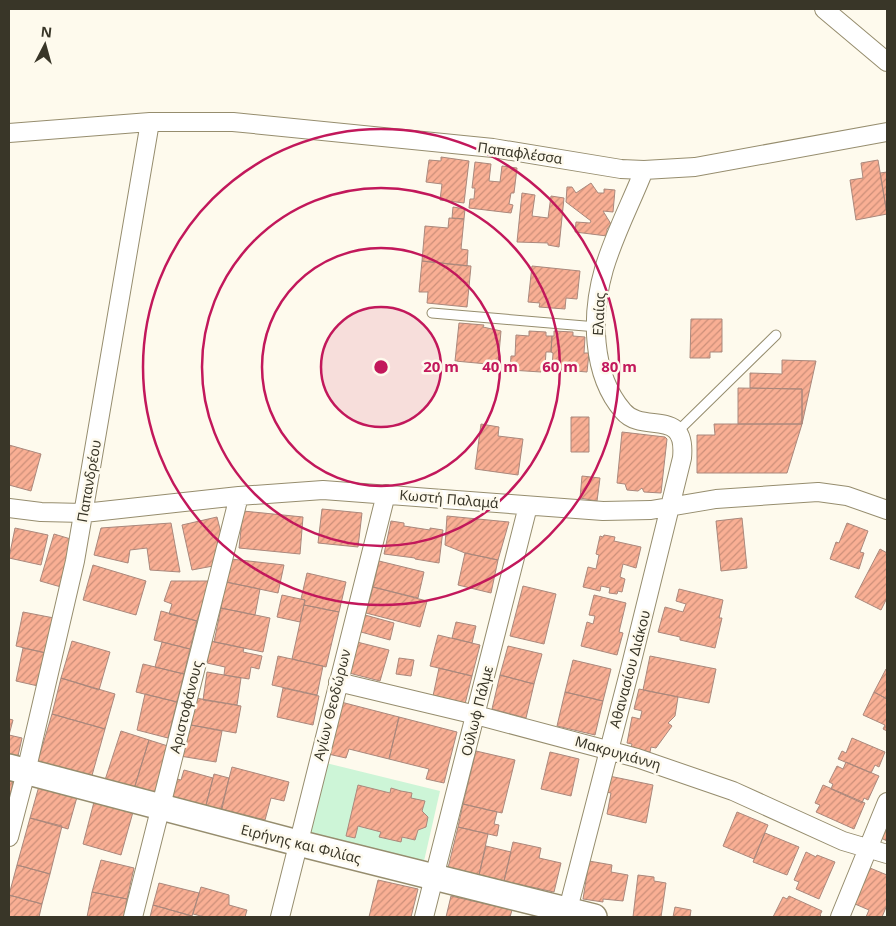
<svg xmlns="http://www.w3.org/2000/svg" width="896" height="926" viewBox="0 0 896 926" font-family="'Noto Sans',sans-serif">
<defs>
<pattern id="building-hatch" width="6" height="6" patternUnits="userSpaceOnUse" patternTransform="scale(1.25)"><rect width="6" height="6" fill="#f9af94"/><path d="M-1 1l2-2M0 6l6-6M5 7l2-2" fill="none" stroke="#cb8f79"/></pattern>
</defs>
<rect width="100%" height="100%" fill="#fefaed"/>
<path fill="#cdf5d7" d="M326,763L440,791L424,861L310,833Z"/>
<path fill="url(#building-hatch)" stroke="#aa887c" d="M441,157L469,161L464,203L440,200L442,184L426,182L429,160L441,161Z
M878,160L887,214L856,220L850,180L863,178L861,163Z
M475,162L491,164L489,181L500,182L502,166L517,168L514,193H511L509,204L513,205L511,213L469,208L470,199H474L475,188H472Z
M887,172V214L880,173Z
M591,183L598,193H604V189L615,190L613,212L603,211L611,224L607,229V236L575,232L576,222L590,223L591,221L566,202L567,187H572L576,193Z
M522,193L535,195L532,216L548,218L551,196L564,198L559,247L548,245V243L517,242Z
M453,207L465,209L464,219L452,218Z
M449,218L464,219L461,249L468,250L467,266L422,261L425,226L448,228Z
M422,261L471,266L467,307L427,303L428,292H419Z
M532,266L580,271L577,299L566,298L565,309L539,307L540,303L528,302Z
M691,319H722V352H710V358H690Z
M459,323L484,325L483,327L501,331L498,365L455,361Z
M529,331L546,332V336H552L551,352H546L545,367H542L541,372L510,370L511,356H515L516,335L529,336Z
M554,331L573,332V336L585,337L584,353H589L587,372L552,369L553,353L551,352L552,336H554Z
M782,360L816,361L802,424V389L750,388V373L782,374Z
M738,388L802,389V424H738Z
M571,417H589V452H571Z
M481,424L499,427L498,436L523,439L518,475L475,469Z
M714,424H802L787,473H697V435H715Z
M622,432L665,437L667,439L661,493L644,492L642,488L638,491L627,490L625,484L617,483Z
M9,445L41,454L31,491L9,485Z
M582,476L600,478L597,501L580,498Z
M322,509L362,513L358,547L318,543Z
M243,511L303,517L300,554L239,548Z
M447,516L509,522L498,560L465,553L445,545Z
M217,517L222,537L213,566L192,570L182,525Z
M742,518L747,568L721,571L716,521Z
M391,521L404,523V526L430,530V528L443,530L439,563L415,559V558L384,554Z
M171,523L180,572L150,570L147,548L130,550L128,563L94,555L101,528Z
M847,523L868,531L860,552L864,553L859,569L830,559L836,542L839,543Z
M15,528L48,535L41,565L9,558Z
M54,534L74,540L61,587L40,581Z
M604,535L615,537L614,541L641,547L636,568L623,564L620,577L625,579L622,592L618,591L617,594L609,593L610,588L601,586L600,591L583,587L588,567L596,569L599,555L596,554L600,536L603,537Z
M880,549L887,553V598L881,610L855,597Z
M465,553L498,560L491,593L458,585Z
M231,559L284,565L278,593L226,582Z
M379,561L424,572L418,598L373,587Z
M93,565L146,581L136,615L83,600Z
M307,573L346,582L339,612L304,605L305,600L301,599Z
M171,581H210L197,621L169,614L172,604L164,601Z
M226,582L260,589L255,615L221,608Z
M523,586L556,594L544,644L510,636Z
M373,587L427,601L420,627L366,613Z
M679,589L723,600L719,618H722L715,648L680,640V637L658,632L665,607L683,612L686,604L676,601Z
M282,595L305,600L300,622L277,617Z
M594,595L626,603L619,632L623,633L617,655L581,646L587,622L593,624L595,616L589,615Z
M304,605L339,612L326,667L292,659Z
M221,608L270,618L263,652L214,642Z
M161,611L197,621L190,649L154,640Z
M23,612L54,618L46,653L16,646Z
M365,615L394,623L390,640L361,632Z
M456,622L476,626L472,643L452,638Z
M438,635L480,645L472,676L430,666Z
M72,641L110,652L99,690L61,678Z
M211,641L244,648L243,652L262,656L259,669L251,667L249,679L224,675L225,667L207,663Z
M162,642L190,649L184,674L155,667Z
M357,642L389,650L380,681L349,673Z
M508,646L542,654L534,684L500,675Z
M23,648L46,653L38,686L16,681Z
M278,656L323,666L317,695L272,685Z
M650,656L716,669L709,703L643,690Z
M399,658L414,660L411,676L396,674Z
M573,660L611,669L603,701L565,692Z
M143,664L184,674L177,702L136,692Z
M439,668L472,676L465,704L433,696Z
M886,669L887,670V699L874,692Z
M207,672L241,678L237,705L203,700Z
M500,675L534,684L526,718L492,709Z
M61,678L115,694L105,729L52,714Z
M283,688L319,696L313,725L277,717Z
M639,689L678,697L675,716L668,723L672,726L656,748L651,747L650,752L631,748L632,744L627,743L632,717L640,719L642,711L634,709Z
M565,692L603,701L595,735L557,726Z
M874,692L887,699V731L883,729L885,725L863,715Z
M145,694L177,702L168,738L137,730Z
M196,698L241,706L236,733L191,725Z
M341,702L399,717L389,759L349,749L346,758L328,754Z
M52,714L105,729L91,779L37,764Z
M399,717L457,732L444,783L426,779L429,769L389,759Z
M9,719L13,720L9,735L22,738L18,756L9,754Z
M186,724L222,731L216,762L180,756Z
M121,731L149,740L134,789L105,780Z
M852,738L885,752L879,767L875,765L871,773L838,759L842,751L846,753Z
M149,740L171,747L156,796L134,789Z
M476,751L515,760L502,813L463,804Z
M550,752L579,759L571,796L541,789Z
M846,762L879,776L868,800L864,798L862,803L831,789L833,784L829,782L837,766L843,769Z
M232,767L289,782L284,801L271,798L265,820L221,809Z
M184,770L213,778L205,809L175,800L173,793L177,779L181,780Z
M214,774L229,778L221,813L205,809Z
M609,776L653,785L646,823L607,814L611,793L606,792Z
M9,781L13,782L9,802Z
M358,785L390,793L391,788L401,791L412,793L411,798L425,801L422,811L428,817L426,827L418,830L415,840L402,837L401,842L379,837L381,832L358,826L355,838L346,836Z
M823,785L865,803L854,829L816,812L820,805L815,803Z
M39,786L77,797L68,829L30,818Z
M94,802L133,812L121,855L83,844Z
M463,804L497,812L494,824L499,825L497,836L458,827Z
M737,812L768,825L754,859L723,846Z
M30,818L62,826L50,874L17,865Z
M887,824V841L881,838Z
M458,827L488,834L479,875L448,868Z
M765,833L799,847L787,875L753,862Z
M513,842L541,848L539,858L561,863L554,892L504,881Z
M486,846L511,852L504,881L479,875Z
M806,852L816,857L817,855L835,862L819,899L796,889L799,882L794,880Z
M101,860L134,868L127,899L92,892Z
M589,861L612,865L611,872L628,875L623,901L603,899V902L583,899Z
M17,865L50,874L42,904L9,895Z
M870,868L887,875V905L882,917H866L869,910L855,904Z
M638,875L654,877V881L666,883L661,917H633Z
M378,880L418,889L411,917H369Z
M159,883L199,893L192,916L153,905Z
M201,887L229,895V905L247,910L245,917H205L193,914Z
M92,892L127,899L124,917H87Z
M9,895L42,904L39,917H9Z
M451,896L512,910L510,917H446Z
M789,896L822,911L820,915L822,917H773L783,897L787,899Z
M153,905L192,916L191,917H150Z
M675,907L691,910L690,917H673Z"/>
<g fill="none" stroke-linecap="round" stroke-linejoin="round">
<defs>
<path id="lane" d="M432,313L597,327
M677,432L776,335"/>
<path id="street" d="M824,9L887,62
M9,133L150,122H233L493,148L621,169L644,170L695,167L887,132
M9,508L41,512L84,513L239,496L323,490L603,511L651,510L716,499L818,492L847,496L887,510
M338,682L476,715L637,758L733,791L843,841L887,854
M9,837L26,772L75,561L150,122
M133,917L239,496
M280,917L386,494
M424,917L528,506
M566,917L630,669L682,458C687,406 643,435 623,411C591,374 591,314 604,269C614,235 631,203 644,170
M840,917L887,802"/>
<path id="secondary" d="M9,767L298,843L594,917"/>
</defs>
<use href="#lane" stroke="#968d6e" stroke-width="11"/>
<use href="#street" stroke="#968d6e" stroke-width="20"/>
<use href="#secondary" stroke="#968d6e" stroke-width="28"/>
<use href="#lane" stroke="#fff" stroke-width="9"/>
<use href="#street" stroke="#fff" stroke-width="18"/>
<use href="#secondary" stroke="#fff" stroke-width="25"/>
</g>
<circle cx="381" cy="367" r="60" fill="#c2185b" fill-opacity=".12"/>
<g fill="none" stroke="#c2185b" stroke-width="2.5">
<circle cx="381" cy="367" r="60"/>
<circle cx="381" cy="367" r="119"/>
<circle cx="381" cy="367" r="179"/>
<circle cx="381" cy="367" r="238"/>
</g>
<g text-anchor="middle" stroke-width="5" stroke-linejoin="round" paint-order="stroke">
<g font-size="14" fill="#393628" stroke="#fefaed">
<text transform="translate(520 153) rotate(8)" y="5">Παπαφλέσσα</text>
<text transform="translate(599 314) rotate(-87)" y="5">Ελαίας</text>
<text transform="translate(89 481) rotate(-80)" y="5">Παπανδρέου</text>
<text transform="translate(449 499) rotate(5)" y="5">Κωστή Παλαμά</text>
<text transform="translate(630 669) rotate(-75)" y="5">Αθανασίου Διάκου</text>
<text transform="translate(332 705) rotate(-76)" y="5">Αγίων Θεοδώρων</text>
<text transform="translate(186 707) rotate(-76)" y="5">Αριστοφάνους</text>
<text transform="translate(477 711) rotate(-76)" y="5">Ούλωφ Πάλμε</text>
<text transform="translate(618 753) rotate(16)" y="5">Μακρυγιάννη</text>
<text transform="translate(301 844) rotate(14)" y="5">Ειρήνης και Φιλίας</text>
</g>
</g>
<circle cx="381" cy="367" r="8" fill="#c2185b" stroke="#fefaed" stroke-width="2.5"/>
<g font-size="15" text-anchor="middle" font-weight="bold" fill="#c2185b" stroke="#fefaed" stroke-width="5" stroke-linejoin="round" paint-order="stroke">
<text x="441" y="372">20 m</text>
<text x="500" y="372">40 m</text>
<text x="560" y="372">60 m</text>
<text x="619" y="372">80 m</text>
</g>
<rect width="896" height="926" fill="none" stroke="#393628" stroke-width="20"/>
<g transform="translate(45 45) rotate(6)" stroke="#fefaed" stroke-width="4" paint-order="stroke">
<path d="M0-4L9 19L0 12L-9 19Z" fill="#393628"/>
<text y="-8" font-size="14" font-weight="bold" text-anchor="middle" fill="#393628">N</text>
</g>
</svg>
